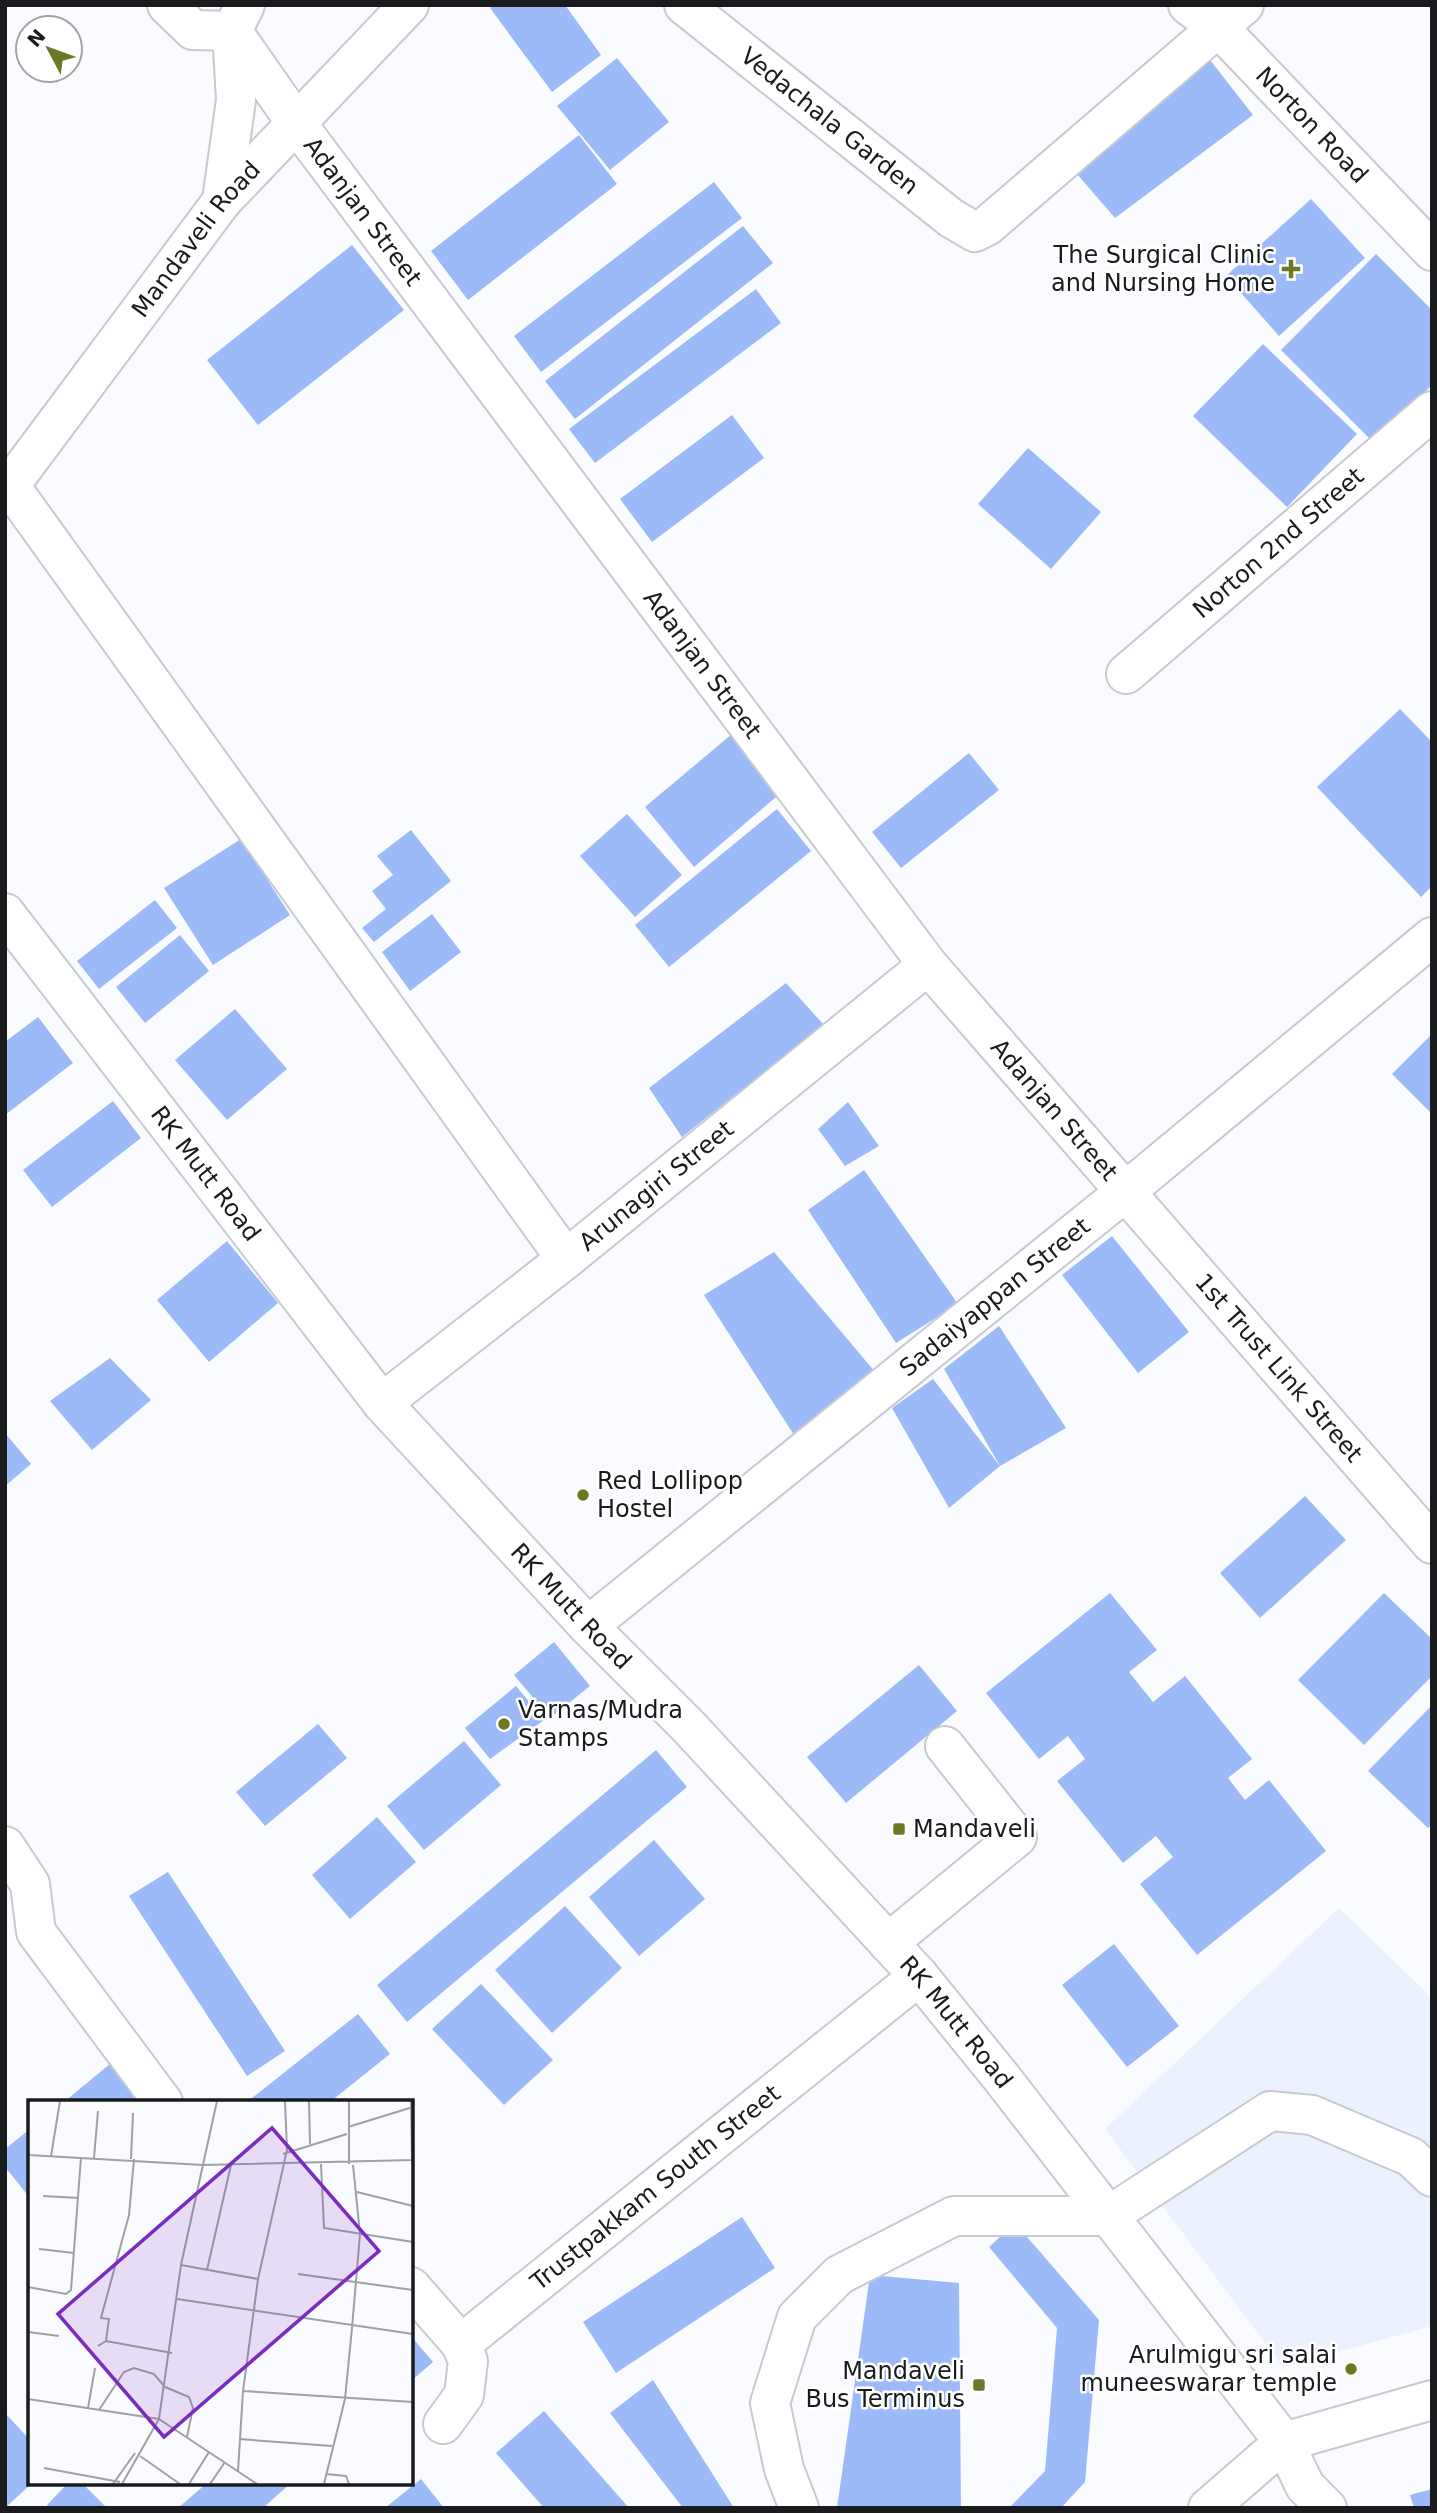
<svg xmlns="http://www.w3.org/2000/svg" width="1437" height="2513" viewBox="0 0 1437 2513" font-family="'DejaVu Sans',sans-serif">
<rect width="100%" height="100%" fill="#f9fbff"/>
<path fill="#ebf1ff" d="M1339,1908L1432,1998V2326L1283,2367L1105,2129Z"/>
<path fill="#9cb9f8" d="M493,5H565L601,55L552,92L490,8Z
M617,58L669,122L610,170L557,106Z
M1210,60L1253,115L1115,218L1077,174Z
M579,135L617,184L468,300L431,251Z
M714,182L742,218L541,372L514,336Z
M1311,199L1365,258L1279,336L1226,276Z
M743,226L773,263L575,419L545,381Z
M352,245L404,310L258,425L207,360Z
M1376,254L1432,310V385L1374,443L1281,350Z
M756,289L781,323L595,463L569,429Z
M1263,344L1357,434L1287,507L1193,416Z
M732,415L764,458L652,542L620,499Z
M1028,448L1101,512L1051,569L978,504Z
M1400,709L1432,742V886L1421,897L1317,787Z
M732,734L782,792L694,867L645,807Z
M969,753L999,790L901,868L872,832Z
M777,809L811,851L669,967L635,925Z
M627,814L682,875L635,917L580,856Z
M411,830L451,881L374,942L362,928L386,909L372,891L393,875L377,856Z
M241,839L290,915L213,965L164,888Z
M155,900L177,928L99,989L77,961Z
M432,914L461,952L410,991L382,952Z
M180,935L209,971L145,1023L116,987Z
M786,983L824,1025L682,1137L649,1088Z
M235,1009L287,1069L227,1120L175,1060Z
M38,1017L73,1063L5,1115V1042Z
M1432,1034V1114L1392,1074Z
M113,1101L141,1138L52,1207L23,1170Z
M848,1102L879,1146L845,1166L818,1129Z
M864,1170L958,1304L896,1343L808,1210Z
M1112,1236L1189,1332L1138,1373L1062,1275Z
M227,1241L278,1303L209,1362L157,1300Z
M774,1252L881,1379L794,1435L704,1295Z
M999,1326L1066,1428L1000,1466L944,1369Z
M110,1358L151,1400L92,1450L50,1401Z
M933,1379L1000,1466L949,1508L892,1408Z
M5,1433L31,1464L5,1486Z
M1305,1496L1346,1540L1260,1618L1220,1573Z
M1110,1593L1157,1650L1129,1672L1153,1702L1185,1676L1252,1759L1228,1778L1245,1800L1269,1780L1326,1851L1197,1955L1140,1884L1173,1857L1156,1836L1123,1863L1057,1781L1085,1759L1068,1736L1039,1759L986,1693Z
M1384,1593L1432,1639V1676L1364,1745L1298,1680Z
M554,1642L590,1686L550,1718L514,1675Z
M919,1665L957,1711L846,1803L807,1757Z
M516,1686L544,1720L490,1759L465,1728Z
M1432,1705V1825L1428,1828L1368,1771Z
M318,1724L347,1758L265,1826L236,1792Z
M464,1741L501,1785L424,1850L387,1806Z
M656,1750L687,1787L407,2022L377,1985Z
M377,1817L416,1862L350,1919L312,1875Z
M654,1840L705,1899L639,1956L589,1897Z
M168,1872L285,2051L247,2076L129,1896Z
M565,1906L622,1968L552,2033L495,1970Z
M1114,1944L1179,2026L1127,2067L1062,1985Z
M481,1984L553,2060L504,2105L432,2029Z
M358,2014L390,2054L330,2102H247Z
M111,2063L142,2102H64Z
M30,2129V2198L5,2167V2149Z
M742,2217L775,2268L616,2373L583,2322Z
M1015,2223L1099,2320L1085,2482L1061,2508H1009L1045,2471L1057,2328L989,2247Z
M870,2275L959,2283L961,2508H837Z
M411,2336L433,2362L411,2381Z
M653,2380L734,2508H683L610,2413Z
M544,2411L629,2508H544L496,2453Z
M5,2413L30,2440V2483H32L5,2508Z
M421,2479L444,2508H385Z
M68,2483H82L107,2508H50L47,2505Z
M207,2483H291L263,2508H178Z
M1432,2489V2508H1414L1410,2495Z"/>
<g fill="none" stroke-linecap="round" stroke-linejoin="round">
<defs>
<g id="minor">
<path id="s1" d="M167,5L193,30L232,31L297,124L928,965L1432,1544"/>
<path id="s2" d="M684,5L951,218L975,232L987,226L1244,5"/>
<path id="s3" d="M1188,5L1218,27L1432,251"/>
<path d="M222,201L236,100L232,31L245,5"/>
<path d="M10,486L566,1259"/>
<path id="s4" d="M5,492L222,201L409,5"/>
<path id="s5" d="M1126,674L1432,411"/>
<path id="s6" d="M382,1403L566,1259L928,965"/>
<path id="s7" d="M588,1626L1125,1192L1432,937"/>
<path d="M5,1846L30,1884L36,1932L163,2102"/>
<path d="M888,1943L1017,1837L945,1746"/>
<path d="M1108,2216L1270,2111L1312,2115L1411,2157L1432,2177"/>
<path d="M411,2287L461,2344"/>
<path id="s8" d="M443,2424L464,2395L468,2361L461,2344L919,1976"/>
<path d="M1284,2442L1432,2400"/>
</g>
<g id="major">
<path id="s9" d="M5,913L382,1403L588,1626L689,1727L919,1976L1001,2077L1284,2442L1305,2486L1327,2508"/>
<path d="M799,2508L784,2469L770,2403L797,2317L839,2275L954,2216H1108"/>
<path d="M1208,2508L1284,2442"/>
</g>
</defs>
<use href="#minor" stroke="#c7cad0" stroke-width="42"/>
<use href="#major" stroke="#c7cad0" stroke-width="42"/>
<use href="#minor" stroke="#fff" stroke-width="38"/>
<use href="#major" stroke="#fff" stroke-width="38"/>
</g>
<g fill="#6c7824" stroke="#fff" stroke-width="2.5">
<path d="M1287.5 258.5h7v7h7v7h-7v7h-7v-7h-7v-7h7z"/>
<circle cx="583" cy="1495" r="7"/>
<circle cx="504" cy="1724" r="7"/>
<rect x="892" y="1822" width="14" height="14" rx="3.5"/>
<circle cx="1351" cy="2369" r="7"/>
<rect x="972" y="2378" width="14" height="14" rx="3.5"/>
</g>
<g text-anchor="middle" stroke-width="5" stroke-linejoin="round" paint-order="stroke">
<g font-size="24" fill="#191b1d" stroke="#fff">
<text dy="8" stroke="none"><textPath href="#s2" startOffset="186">Vedachala Garden</textPath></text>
<text dy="8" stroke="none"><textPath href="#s3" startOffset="173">Norton Road</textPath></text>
<text dy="8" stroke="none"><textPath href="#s1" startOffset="298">Adanjan Street</textPath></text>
<text dy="8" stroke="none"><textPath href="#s4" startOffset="317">Mandaveli Road</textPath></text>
<text dy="8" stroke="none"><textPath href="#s5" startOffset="201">Norton 2nd Street</textPath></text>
<text dy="8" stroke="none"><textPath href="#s1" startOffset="864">Adanjan Street</textPath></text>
<text dy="8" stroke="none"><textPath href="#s1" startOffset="1432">Adanjan Street</textPath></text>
<text dy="8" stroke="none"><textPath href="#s9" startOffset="329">RK Mutt Road</textPath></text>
<text dy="8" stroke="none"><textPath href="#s6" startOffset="350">Arunagiri Street</textPath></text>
<text dy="8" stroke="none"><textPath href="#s7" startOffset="523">Sadaiyappan Street</textPath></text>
<text dy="8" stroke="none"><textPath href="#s1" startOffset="1774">1st Trust Link Street</textPath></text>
<text dy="8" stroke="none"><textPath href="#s9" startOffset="896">RK Mutt Road</textPath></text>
<text dy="8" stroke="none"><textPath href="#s9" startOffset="1463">RK Mutt Road</textPath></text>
<text dy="8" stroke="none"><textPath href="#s8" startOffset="338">Trustpakkam South Street</textPath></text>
</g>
<g font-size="24" fill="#191b1d" stroke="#fff" text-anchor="end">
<text x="1275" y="263">The Surgical Clinic<tspan x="1275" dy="28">and Nursing Home</tspan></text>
<text x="597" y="1489" text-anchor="start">Red Lollipop<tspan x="597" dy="28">Hostel</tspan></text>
<text x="518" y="1718" text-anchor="start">Varnas/Mudra<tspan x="518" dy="28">Stamps</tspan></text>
<text x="913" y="1837" text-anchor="start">Mandaveli</text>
<text x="1337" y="2363">Arulmigu sri salai<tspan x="1337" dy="28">muneeswarar temple</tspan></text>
<text x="965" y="2379">Mandaveli<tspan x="965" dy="28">Bus Terminus</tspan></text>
</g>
</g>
<g transform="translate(28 2100)">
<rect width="385" height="385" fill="#f9fbff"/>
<path fill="none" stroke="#9fa1a5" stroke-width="2" d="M281,1L282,44M321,1V64M383,1L384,60M320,27L385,7M255,54L319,34M0,55L175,65M23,56L32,1M66,58L70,11M103,59L105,13M293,64L296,128L385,142M175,65L385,60M329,92L385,106M15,96L51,98M11,149L46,153M153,165L230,179M179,170L203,65M270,174L385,190M0,187L38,194L43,190L53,57M149,199L385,234M0,232L31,236M78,241L81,219L73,218L101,115L106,59M70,246L78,241L144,253M137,287L161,297L165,308L159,337M215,291L385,302M0,299L131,319M60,308L67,268M71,310L96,272L106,268L126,274L137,287M131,319L229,384M211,339L304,346M112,356L152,384M16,368L92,382M210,371L215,291L230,179L259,50L257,1M298,374L318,376L321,384M85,384L107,353M94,384L131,319L153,165L189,1M161,384L181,352M182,384L197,362M296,384L317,299L324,228L332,134L325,65"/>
<path fill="#7b2cbf" fill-opacity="0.15" stroke="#7b2cbf" stroke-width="3.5" d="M244,28L351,151L136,337L30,214Z"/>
<rect width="385" height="385" fill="none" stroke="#191b1d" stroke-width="3.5"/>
</g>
<rect width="1437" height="2513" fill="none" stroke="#191b1d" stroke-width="14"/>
<g transform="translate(49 49) rotate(311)"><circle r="33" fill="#ffffff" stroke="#a3a4a5" stroke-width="2"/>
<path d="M0-5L12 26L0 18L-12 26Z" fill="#6c7824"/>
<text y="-10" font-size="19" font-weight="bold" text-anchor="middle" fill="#191b1d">N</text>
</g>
</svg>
